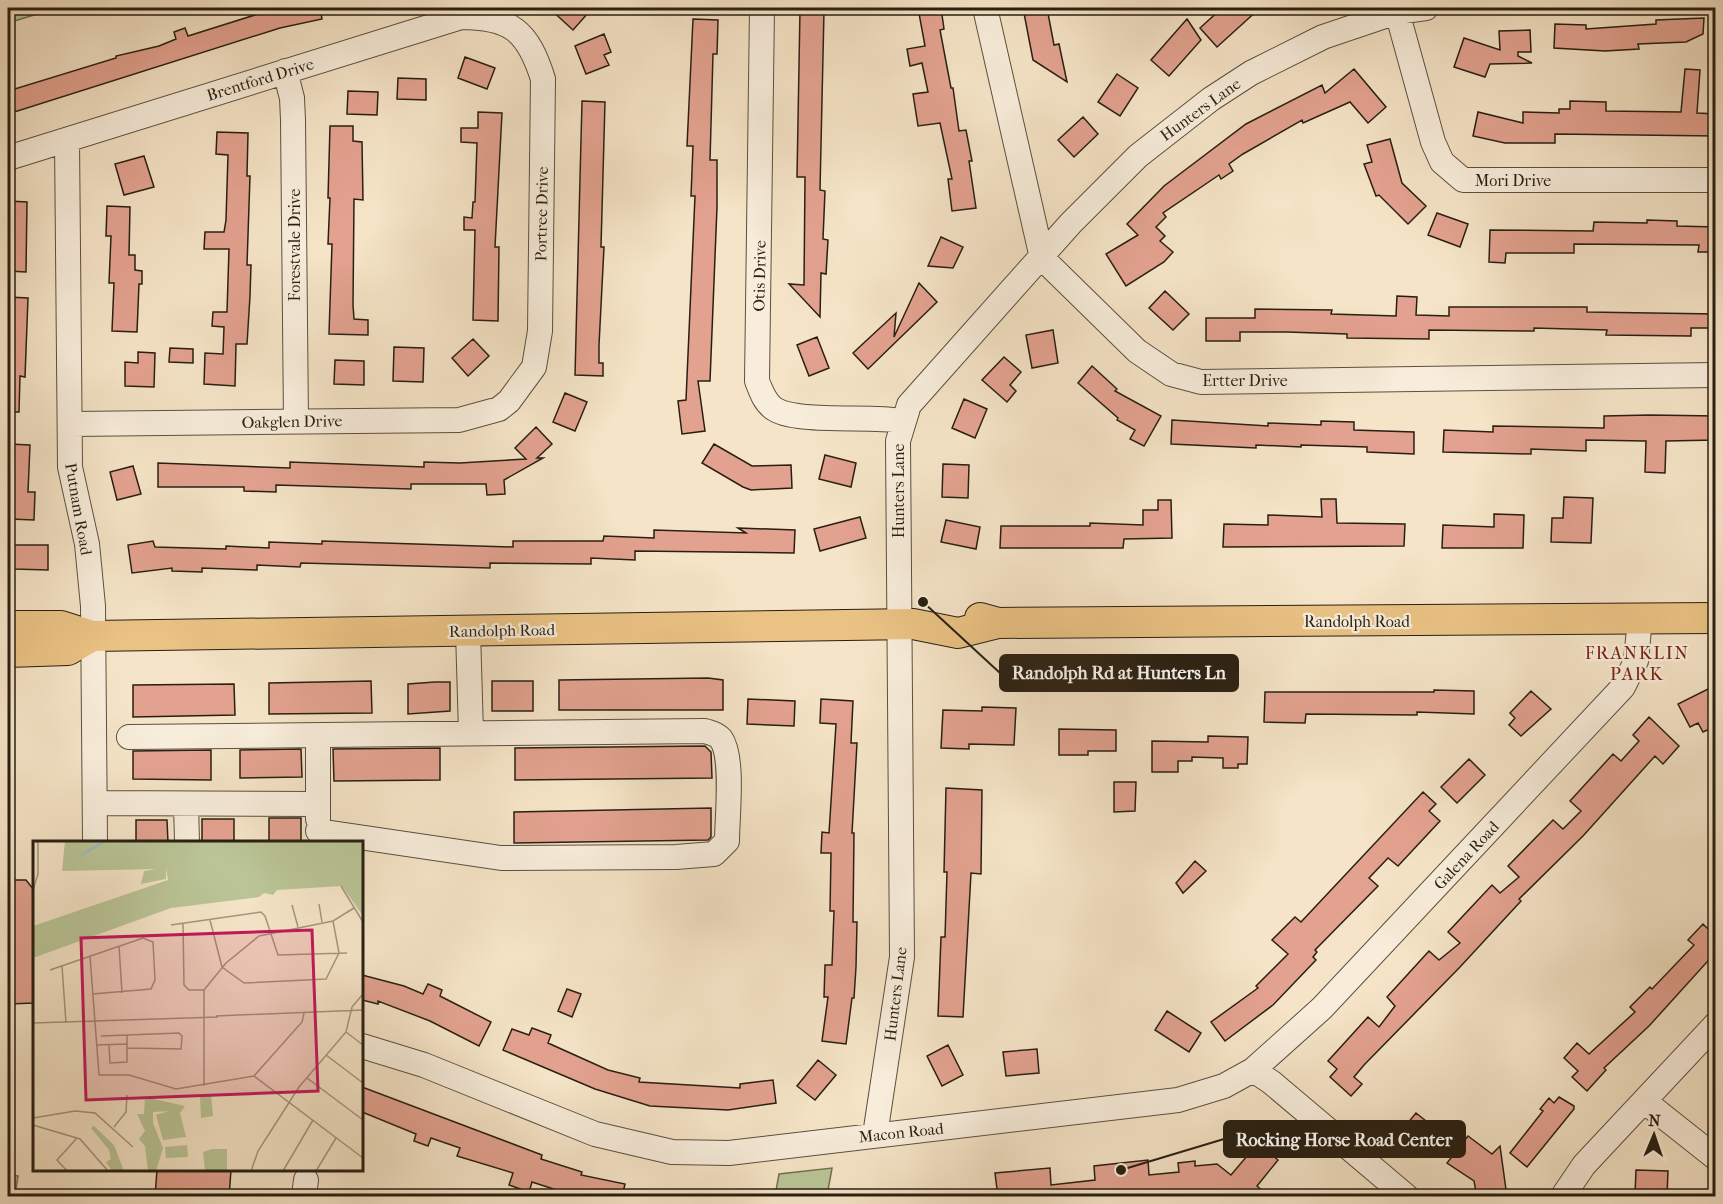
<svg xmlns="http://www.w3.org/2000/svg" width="1723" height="1204" viewBox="0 0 1723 1204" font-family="'IM FELL French Canon',serif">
<rect width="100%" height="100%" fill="#f5e4c7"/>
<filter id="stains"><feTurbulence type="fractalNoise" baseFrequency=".00333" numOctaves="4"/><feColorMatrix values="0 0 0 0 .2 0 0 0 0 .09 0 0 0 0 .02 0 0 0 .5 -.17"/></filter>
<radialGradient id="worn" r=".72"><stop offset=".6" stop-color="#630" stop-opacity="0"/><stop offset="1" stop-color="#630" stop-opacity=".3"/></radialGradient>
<path fill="#bac597" stroke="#717254" stroke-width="1.5" d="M8,8H57L8,23Z
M832,1168L827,1196H775L779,1174Z
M8,1175L18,1176L15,1196H8Z"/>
<path fill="#e3a290" stroke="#281f12" stroke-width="1.5" d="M277,8H320L322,19L280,28L8,114V91L116,58V56L159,46L176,39L174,32L185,28L188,36Z
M549,8H582L588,13L573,30Z
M918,8H941L944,29L940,30L951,88H953L959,131L966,130L972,161H969L976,208L952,211L948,179H952L940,123L918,126L913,94L928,92L922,63L910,66L907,49L925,46Z
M1023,8H1047L1054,45L1059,44L1067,82L1033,60Z
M1222,8H1260L1217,47L1200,28Z
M800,10L824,11L820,190L825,191L823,239L828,240L826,274L821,273L820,317L789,284L804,285L805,177H797Z
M1704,18L1703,34L1686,42L1638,44L1639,49L1605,51L1554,48L1555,24L1586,25V29L1656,24V20Z
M693,19L718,20L717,54H713L710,160H717V207L710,381H698L705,431L682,434L678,401L686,400L695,196H691L693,146H687Z
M1187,19L1201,40L1169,76L1151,60Z
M1530,30L1531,52H1518V56L1532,63L1490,64L1485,77L1454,67L1464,38L1500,50L1499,31Z
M604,34L611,52L604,55L609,65L586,74L575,46Z
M465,57L495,68L487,89L458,78Z
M1354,69L1386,107L1368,123L1350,102L1303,123L1302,120L1243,154L1229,164L1233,171L1221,179L1219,175L1163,213L1166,217L1156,227L1165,236L1160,241L1173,252L1164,262L1126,286L1106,254L1138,235L1127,224L1164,186L1246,124L1322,85L1325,93Z
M1685,69L1700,70L1697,113L1716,114V136L1555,134V143H1505L1473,136L1478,112L1523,123V112L1559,113V109H1570V101L1606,102V111L1681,112Z
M1117,74L1138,88L1120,116L1098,102Z
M398,78L426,79V100L397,99Z
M348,91L378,92L377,115L347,114Z
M582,101L605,102L601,247H604L599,345V363H603V376L575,375Z
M478,112L502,113L495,247H499L498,321L473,320L475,230H464V217L472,218L473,202H475L477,143L461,142V128H478Z
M1083,117L1098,134L1074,157L1058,140Z
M330,126H353V141L362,142L363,200L354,199L353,305L354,319L368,320V335L329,334L332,244H328L330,198H328Z
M217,132L248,133L247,176H250L247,265H251L250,296L247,344H236L235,386L204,384L205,353L223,354L224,327L212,326L213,312H227L229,249H204L205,232H224L226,220L228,155L216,154Z
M1390,139L1402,183L1426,206L1408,224L1379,195L1376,196L1364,164L1372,162L1367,145Z
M144,156L154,187L124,195L115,164Z
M8,201L27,202L26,272L8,271Z
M107,206L130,207L129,255H135V270L142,271V284H139L137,332L112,331L114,283H109L111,236H106Z
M1437,213L1468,224L1460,247L1428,235Z
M1647,220L1677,221V226L1716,227V252H1698L1699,245L1574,244V253H1506L1505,263L1489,262L1490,230L1593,231L1594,222L1647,223Z
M941,237L963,247L953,268L928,266Z
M919,283L937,302L868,369L853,353L896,313L894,337Z
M1165,291L1189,314L1173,330L1149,308Z
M1397,296L1417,297L1416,315L1449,316V307H1587V312L1716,314V328H1691V336L1606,335L1607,330L1534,328V331L1429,330V339L1347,338V334L1287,332H1240V341H1206V318H1255V309L1332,310L1331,314L1396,316Z
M8,297L28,298L25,377L20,376L19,412H8Z
M1053,330L1058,363L1032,368L1026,335Z
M817,337L829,368L809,376L797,345Z
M473,339L489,356L468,376L452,358Z
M394,347L424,348L423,382L393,381Z
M170,348L193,349V363L169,362Z
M138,352L155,353L154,387L125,386V362L138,363Z
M1004,357L1021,372L1010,385L1016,391L1007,402L982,380Z
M335,360L364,361V385L334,384Z
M1092,366L1117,389L1115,391L1161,416L1144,446L1130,439L1135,430L1117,420L1118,418L1078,383Z
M565,393L587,402L575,431L553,422Z
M964,399L987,409L975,438L952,428Z
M1650,415L1716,416V440L1666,441L1665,473L1645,472L1646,441L1586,440V451L1531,449V454L1443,452L1444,430L1493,432V426L1604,428V416Z
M1172,420L1268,426V423L1321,425V421L1354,422V430L1414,432V454L1367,452V447L1301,445V447L1256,445V448L1171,444Z
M536,427L552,444L537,458H543L504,480L505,494L487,495L486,484H411V489L276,485V492L244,491V487H158V463L290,468V462L424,467V462L460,463L526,459L515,448Z
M8,444L30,445L28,492H35L34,520L10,519Z
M714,444L752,466L791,465L792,488L751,490L743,487L702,463Z
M825,455L856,463L851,487L819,479Z
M943,464L969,465L968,498L942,497Z
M133,466L141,494L117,500L110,472Z
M1564,497L1593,498L1591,543L1551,542L1552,518H1563Z
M1321,499H1336L1337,523L1405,524L1404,546L1223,547L1224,524L1268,525V515L1322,517Z
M1158,500H1171L1172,538L1124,539L1123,548H1000L1001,526H1090V523L1143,525V510H1158Z
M1494,514L1524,515L1523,548H1442L1443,525L1494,527Z
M860,517L866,538L820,551L814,529Z
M946,520L980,527L976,549L941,542Z
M738,528L795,530L794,553L635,551V560L591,558V564L490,563V568L301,563L300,567L257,565V570L202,568V572L172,571V568L132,573L128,545L153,541L155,547L226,549V546L269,548V542L322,544V541L513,547V541H603L604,536L654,538V530L746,533Z
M14,545H48V570L14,569Z
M708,678L723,680V710H559V680Z
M371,681L372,713L269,714V683Z
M492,681H533V711H492Z
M435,682H450V711L408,714V684Z
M234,684L235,715L133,717V685Z
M1716,685V726L1703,732L1698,723L1690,727L1678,704Z
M1434,690L1474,691V714L1417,712V715L1306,714L1305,723L1264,722L1265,692H1434Z
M1531,691L1551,709L1521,736L1509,725L1515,718L1510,713Z
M748,699L795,701L794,726L747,724Z
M821,699L853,701L851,743H857L852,833H854L853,922H857L856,967L854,998H852L846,1044L822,1041L828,997H824L825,965H832L834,911H830L831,853H821L822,832L829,833L836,724L820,723Z
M982,707L1016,708L1014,745L969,744V749L941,748L943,710L982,711Z
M1649,717L1679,746L1663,764L1655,756L1583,836L1519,899L1521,901L1460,967L1364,1065L1354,1077L1362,1084L1351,1096L1330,1077L1337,1069L1328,1061L1368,1017L1379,1027L1395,1006L1387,997L1429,951L1439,960L1460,943L1448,932L1492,885L1500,893L1519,877L1508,866L1553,820L1563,829L1581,811L1570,801L1613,754L1621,761L1639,741L1633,735Z
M1059,729L1116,730V751H1088V755H1059Z
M1208,736L1248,737L1247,764H1238V768H1223V758L1192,757V761H1178V772H1152V741L1208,742Z
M705,746L711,752L712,778L515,780V748Z
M440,748V780L334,781L333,749Z
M301,749L302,777L240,778V750Z
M211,750V780L133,779V751Z
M1469,759L1485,775L1457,803L1441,787Z
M1114,782H1136L1135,811L1114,812Z
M946,788L982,790L981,874L971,873L963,1017L938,1016L941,937H945L947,872H944Z
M1423,792L1436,804L1429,811L1440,821L1398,866L1388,858L1369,878L1378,886L1315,950L1317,952L1313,957L1316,960L1273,1005L1225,1041L1211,1022L1258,988L1256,986L1288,954L1272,940L1295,917L1301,922Z
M711,808V837L708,840L514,843V812Z
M269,818H301V843H269Z
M202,819H234V843H202Z
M136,820H167L168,843H136Z
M1195,861L1206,871L1183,893L1176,883Z
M8,880H26L34,890V1003L8,1004Z
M1716,920V952L1649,1026L1604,1068L1606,1070L1587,1091L1572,1077L1578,1071L1564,1058L1577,1043L1589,1054L1635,1012L1630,1007L1650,987L1652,989L1694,945L1688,940L1703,924L1708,929Z
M362,975L404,986L423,994L428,984L442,990L440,996L491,1022L479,1046L430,1021L378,1001V1004L362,1000Z
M567,989L581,994L572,1017L558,1011Z
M1167,1011L1201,1033L1189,1052L1155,1030Z
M532,1028L551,1035L548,1043L608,1070L640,1078L639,1082L740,1088V1084L773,1080L776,1103L728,1110L650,1106L595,1089L503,1050L512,1029L529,1035Z
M948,1045L963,1075L942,1086L927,1056Z
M1037,1049L1039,1073L1006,1076L1003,1052Z
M818,1060L836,1075L815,1100L797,1086Z
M362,1087L542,1155L541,1159L582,1172L581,1175L625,1184L622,1197H578L532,1182L529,1192L509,1185L513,1173L457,1156L460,1148L431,1138L428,1146L414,1141L416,1134L362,1112Z
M1559,1097L1574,1106V1109L1527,1167L1510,1153L1543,1111L1540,1109L1549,1098L1554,1103Z
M1416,1113L1440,1132L1425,1150L1402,1130Z
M1468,1136L1492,1154L1500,1146L1507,1197H1477L1474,1181L1447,1163Z
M1258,1143L1278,1160L1257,1186L1270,1197H998L995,1173L1050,1168L1051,1185L1095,1180L1094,1166L1148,1160L1149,1175L1179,1172L1178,1163L1195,1161V1166L1217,1164L1231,1175Z
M157,1170H231L229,1197H155Z
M1636,1170L1668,1171L1667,1196L1635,1195Z"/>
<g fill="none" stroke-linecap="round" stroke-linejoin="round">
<defs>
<path id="minor" d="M762,8L757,381C761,391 764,401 773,408C794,424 870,415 902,421
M985,8L1042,258L1137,351L1171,374L1201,382L1716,375
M1396,8L1433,142L1442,162L1463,180H1716
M285,71L292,98L293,120L296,421
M67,140L70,467L87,544L93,606L95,842
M8,158L461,17C511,17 528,31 543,79L540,331L534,367L509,401L499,409L459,420L71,424
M468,631L471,733
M129,737L705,731C711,733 717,734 721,739C734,757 727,818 727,841L714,854L676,857L501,858L318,831
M95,803L317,804
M186,804L187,842
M318,819V736
M362,1046L424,1065L595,1134L672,1152L729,1153L1178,1100L1224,1086L1253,1070L1271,1082L1406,1196
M1253,1070L1322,1008L1623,687L1636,661L1640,618
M1644,1101L1716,1158
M875,1135L902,957L898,441L909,405L1071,223L1138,156L1211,99L1251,73L1323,37L1397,12L1426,8
M304,1196L306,1180
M1563,1196L1584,1165L1716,1024"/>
<path id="major" d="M980,618L998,623L1716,618
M8,626H61L92,636L913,624L958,633L998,623
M8,652L68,650L92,636"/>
</defs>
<use href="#minor" stroke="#5b503f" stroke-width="26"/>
<use href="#major" stroke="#281f12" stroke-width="32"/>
<use href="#minor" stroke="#f8eddb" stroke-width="24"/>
<use href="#major" stroke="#eac284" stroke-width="30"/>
</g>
<g text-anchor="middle" stroke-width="4.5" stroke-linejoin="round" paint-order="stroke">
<g font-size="16" fill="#281f12" stroke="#f8eddb">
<text transform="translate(260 79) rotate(-17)" y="6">Brentford Drive</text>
<text transform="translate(1200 109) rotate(-36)" y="6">Hunters Lane</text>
<text x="1513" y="186">Mori Drive</text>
<text transform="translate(541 214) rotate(-89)" y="6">Portree Drive</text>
<text transform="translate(294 245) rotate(-90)" y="6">Forestvale Drive</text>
<text transform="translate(759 276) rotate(-89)" y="6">Otis Drive</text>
<text x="1245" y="386">Ertter Drive</text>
<text transform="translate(292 421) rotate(-1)" y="6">Oakglen Drive</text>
<text transform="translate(898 491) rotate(-90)" y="6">Hunters Lane</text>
<text transform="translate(79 509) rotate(80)" y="6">Putnam Road</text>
<text x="1357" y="627">Randolph Road</text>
<text transform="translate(502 630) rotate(-1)" y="6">Randolph Road</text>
<text transform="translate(1466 855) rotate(-47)" y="6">Galena Road</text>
<text transform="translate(895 994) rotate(-83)" y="6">Hunters Lane</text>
<text transform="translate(901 1132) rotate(-6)" y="6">Macon Road</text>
</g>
<g font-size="18" letter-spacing="1.5" fill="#7a1f14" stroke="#f8eddb">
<text x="1637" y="659">FRANKLIN<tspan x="1637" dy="21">PARK</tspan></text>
</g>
</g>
<g transform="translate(33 841)">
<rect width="330" height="330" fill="#f5e4c7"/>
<path d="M32,0H330V75L309,45L244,49L240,54L231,52L226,56L138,67L0,117V85L135,39L133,27V38L108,43L111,30L123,28L29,30ZM178,253L180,275L168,277L167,256ZM112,256L152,265L147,272L153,296L130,299L123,274L136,270L120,271V282L130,307L123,330H115L112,305L106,298L112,290L104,273H111ZM61,285L81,304L91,330H79L73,321L78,318L76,309L58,287ZM154,304L155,316L133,317L132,306ZM179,308H194V329H172L170,311Z" fill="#bac597"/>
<path fill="none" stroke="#9dbeb9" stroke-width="3" d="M48,14L72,0"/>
<path fill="none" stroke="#a3957f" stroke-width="1.5" d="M308,45L330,81M0,49L5,33V0M286,63L289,81M259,64L265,86M177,79L189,126L211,142L293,138L306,112L300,80M150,83L151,144L156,149H171M138,84L228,71L232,75L245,114L314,112M86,105L89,152M57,115L66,234H96L143,248L221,235L330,317M29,125L33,182M17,129L110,97L120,101L122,139L118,148L59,153M183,175L330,169M0,182L185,176M313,191L330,204M68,195L146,192L149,195L148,208L94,207M64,204L94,203M76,204L77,222L94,221V194M293,214L330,242M221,235L269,181L271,172M274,237L330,279M171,245V149L193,122L226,95L300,80L321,67M0,277L42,270L62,272L100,306M0,284L47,298L75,330M81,286L93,271L94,254M34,330L24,319L44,297M218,330L225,310L266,246L313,191L319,166L330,153M250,330L280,279M283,330L303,297"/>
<path fill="#c2185b" fill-opacity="0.15" stroke="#c2185b" stroke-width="3" d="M279,89L285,250L53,259L48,97Z"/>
<rect width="330" height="330" fill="none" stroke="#281f12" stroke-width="3"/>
</g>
<path fill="none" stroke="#281f12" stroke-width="2" d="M923 602L1000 673M1121 1170L1224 1139"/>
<g fill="#281f12" stroke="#f8eddb" stroke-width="2">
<circle cx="923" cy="602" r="6"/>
<circle cx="1121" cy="1170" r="6"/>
</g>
<g fill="#281f12" stroke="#281f12" stroke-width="2">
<rect x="1000" y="655" width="238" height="36" rx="6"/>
<rect x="1224" y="1121" width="241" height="36" rx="6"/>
</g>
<g font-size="18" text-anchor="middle" font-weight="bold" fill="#fff">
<text x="1119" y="679">Randolph Rd at Hunters Ln</text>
<text x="1344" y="1146">Rocking Horse Road Center</text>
</g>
<rect width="1723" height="1204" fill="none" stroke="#f5e4c7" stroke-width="30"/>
<rect x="9" y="9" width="1705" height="1186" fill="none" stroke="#281f12" stroke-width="3"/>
<rect x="15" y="15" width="1693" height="1174" fill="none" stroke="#281f12" stroke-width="1.5"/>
<g transform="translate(1654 1135) rotate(2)" stroke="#f8eddb" stroke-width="4.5" paint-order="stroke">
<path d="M0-4.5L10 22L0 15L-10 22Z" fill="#281f12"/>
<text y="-9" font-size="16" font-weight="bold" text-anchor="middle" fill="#281f12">N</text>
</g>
<rect width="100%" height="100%" filter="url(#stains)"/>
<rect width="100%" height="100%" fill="url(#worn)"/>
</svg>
